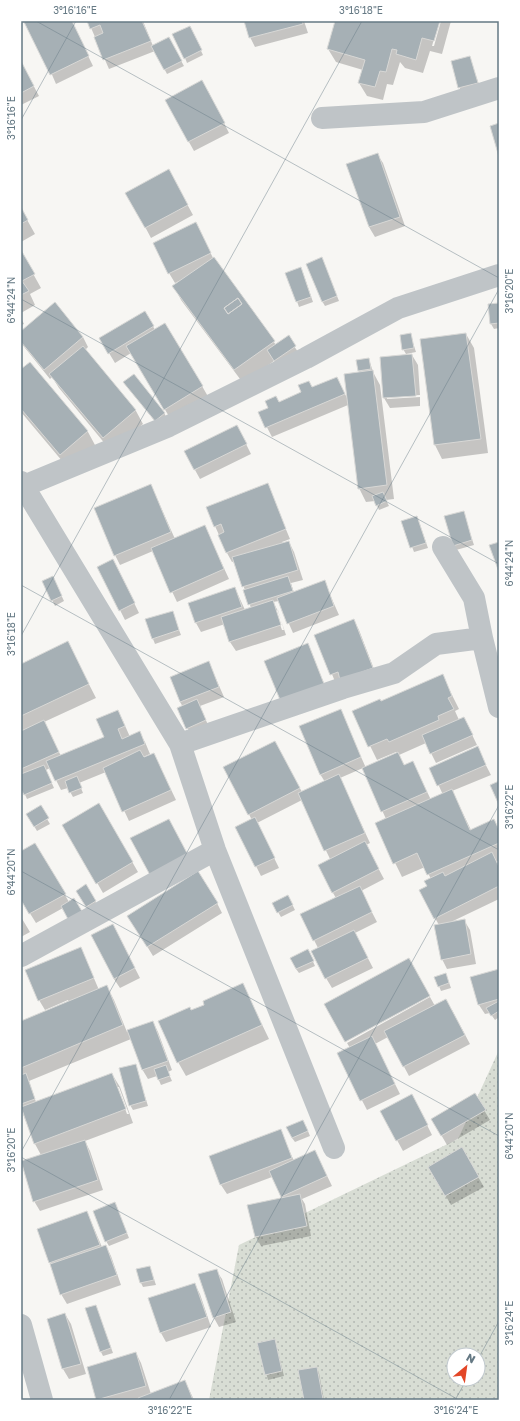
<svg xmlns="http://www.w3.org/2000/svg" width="520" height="1421" viewBox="0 0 520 1421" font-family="'Golos Text',sans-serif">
<defs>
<pattern id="grass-dots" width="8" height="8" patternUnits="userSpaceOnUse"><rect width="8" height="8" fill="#d8ddd4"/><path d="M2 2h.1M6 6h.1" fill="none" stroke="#b3b8b2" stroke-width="1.8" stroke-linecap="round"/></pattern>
</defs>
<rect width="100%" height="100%" fill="#f7f6f3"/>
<path fill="url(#grass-dots)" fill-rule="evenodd" d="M499,1050V1400H209L239,1245L458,1139ZM454,1355H478V1379H454Z"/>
<path fill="#0003" fill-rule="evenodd" d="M29,21H71L93,66L56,84Z
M88,21H143L153,46L171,43L184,66L167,74L155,51L109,69Z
M246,21H304L308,33L255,47L250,37Z
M336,21H439L432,46H434L441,21H451L442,54L430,51L423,73L405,68L400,62L393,85L387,84L383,100L367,96L359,83L363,70L336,62L328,49Z
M192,32L203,55L187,63L185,58Z
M469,57L480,87L462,92L459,87Z
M21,62L39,96L21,105Z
M208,91L229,133L194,151L166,101Z
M377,154L383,163L405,226L375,237L369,227L347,164Z
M174,180L193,215L151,238L127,193Z
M21,209L35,234L21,242Z
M201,233L213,258L276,345L288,337L298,352L277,365L274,361L243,383L181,300L174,286L181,280L175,283L169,273Z
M21,252L41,288L30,294L35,305L21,313Z
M324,263L339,301L325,306L322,301Z
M287,273H303L313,302L299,307Z
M55,304L83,337L88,347L85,350L136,411L143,424L111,451L59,388L52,377L50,379L21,343V332Z
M499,304V328L494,329L491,324L489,305Z
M145,312L155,330L202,386L210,400L173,423L131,353L115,363L100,338Z
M21,318L24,324L21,325Z
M410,334L416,352L406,354L403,349Z
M466,334L474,348L488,453L442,459L435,445L421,340Z
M412,355L418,365L420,395L387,397V399L420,397V406L390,408L384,398Z
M369,359L373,372L380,385L394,499L386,500L389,506L379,510L375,501L366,502L359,488L348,405L272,437L259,412L337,378L347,398L360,373L359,371Z
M30,363L88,432L95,445L68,468L21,412V371Z
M124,383L164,413L167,418L158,425Z
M242,436L251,454L200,479L195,470Z
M267,484L290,539L282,542L283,544L289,542L294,552L303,580L291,583L294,593L324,581L339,615L293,633L279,601L273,602L278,611L286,635L236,651L230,642L225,624L201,632L196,623L235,588L245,610L251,608L235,561L232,562L227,553L215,526ZM275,610H278L284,630H282Z
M151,485L175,539L205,527L229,579L177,602L153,551L120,565L115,555Z
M463,512L474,545L456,550L454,545Z
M417,517L428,548L414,552L403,522Z
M118,570L139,613L125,620L120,610Z
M43,582H55L64,601L55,606Z
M172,612L181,635L155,644L153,639Z
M354,620L359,630L377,677L336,684L316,635Z
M68,643L96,698L44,722L61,756L105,737L123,721L130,737L139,733L145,742L150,754L143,757L144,758L154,754L176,800L129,821L106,772L79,783L83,793L73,797L68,788L61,790L50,768L46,770L54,788L27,799L21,786V665Z
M307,645L331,699L289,716Z
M209,663L224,697L200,706L208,725L190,733L178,709L183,707L180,702Z
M442,675L459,709L455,711L459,720L464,718L477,745L436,763L426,743L399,755L405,766L413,762L431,800L443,795L431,768L477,748L491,775L452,791L471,830L494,820L499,829V860L496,862L499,868V899L453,921L464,920L470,930L476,964L447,969L442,959L439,925L435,918L428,886L431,879L425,867L402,877L376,824L386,819L363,768L340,778L370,843L366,845L384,879L361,891L377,922L355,933L373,968L332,988L326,978L318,948L314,940L336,898L333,893L330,859L302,800L257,823L279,868L261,876L256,866L252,820L224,768L280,751L302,792L325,782L320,774L340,710L366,768L397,754L396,752L377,760L353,711L381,702Z
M99,804L138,872L103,893L64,825Z
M40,807L50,824L37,831L27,814Z
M35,844L69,902L63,908L36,923L21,899V852Z
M85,886L98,906L89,911L77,891Z
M288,896L295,910L281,917L278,912Z
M217,903L222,913L153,956L134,925Z
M21,917L30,932L21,937Z
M118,935L140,978L120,988L114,979Z
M81,948L99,990L107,987L114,1000L127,1032L153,1022L158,1032L172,1070L168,1072L172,1081L161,1085L157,1076L148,1079L142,1069L131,1039L29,1081L36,1102L112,1074L120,1087L133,1123L85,1141L90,1151L103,1190L40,1211L34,1201L21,1162L41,1155L35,1144L21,1109L23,1107L21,1103V1022L69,1002L68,1000L45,1010L39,1000ZM117,1087H119L129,1114H127Z
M310,955L315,966L299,973L296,969Z
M499,970V1017L495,1020L490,1013L485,1014L479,1005Z
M446,974L451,988L441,991L439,986Z
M243,985L269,1039L186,1076L178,1062L191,1012Z
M430,997L435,1006L452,1010L470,1044L409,1076L388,1037L375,1044L400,1094L367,1110L338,1054L350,1048L347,1043Z
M135,1065L148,1106L133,1110L130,1105Z
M475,1095L490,1120L447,1145L432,1119Z
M417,1105L432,1135L403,1151L381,1111Z
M306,1126L310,1136L295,1142L292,1138Z
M280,1130L294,1161L315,1151L332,1186L302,1199L305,1204L311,1236L261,1246L256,1237L283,1198L272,1177L227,1194L221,1185Z
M461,1148L484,1187L451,1205L429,1167Z
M117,1208L129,1238L109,1246L106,1241Z
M87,1212L102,1247L106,1246L111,1256L121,1285L67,1304L61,1294L38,1230Z
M150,1267L156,1285L143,1287L141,1283Z
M216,1270L222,1279L236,1322L219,1327L214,1318Z
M195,1285L200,1294L211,1327L166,1342L161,1333L149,1299Z
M96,1306L113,1353L103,1356L101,1352Z
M65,1314L71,1324L86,1374L69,1379L63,1369L48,1319Z
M275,1340L284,1376L268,1380L258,1344Z
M136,1353L141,1363L151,1394L185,1381L194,1400H97L88,1367Z
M317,1368L319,1373L324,1400H305L299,1371Z"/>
<path fill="#a6b0b5" stroke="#d8d8d6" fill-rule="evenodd" d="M27,21H72L89,56L50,75L24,22Z
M87,21H142L151,41L103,60L94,37L103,33L100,25L90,29Z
M244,21H302L303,24L249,38Z
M335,21H440L434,41L422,38L416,60L396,54L397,50L392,49L386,72L380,71L375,87L358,83L365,60L327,49Z
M190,26L202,50L184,59L172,34Z
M169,37L182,61L164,70L151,46Z
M470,56L478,83L458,88L451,61Z
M21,61L34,86L21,93Z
M202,80L225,123L188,142L165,100Z
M499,123V157L490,126Z
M378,153L400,217L369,227L346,164Z
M169,169L188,205L145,228L125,193Z
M21,207L28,220L21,224Z
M196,222L211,253L168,274L153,243Z
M21,250L35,274L22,281L29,291L21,295Z
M214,257L275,341L234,370L172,286ZM238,298L242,304L228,314L224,308Z
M322,257L337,296L322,302L306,264Z
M301,267L311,297L296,302L285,273Z
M238,298L242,304L228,314L224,308Z
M55,302L83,337L44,370L21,342V331Z
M499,303V323L490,324L488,304Z
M145,311L154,326L108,354L99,338Z
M165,323L203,386L164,410L126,346Z
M411,333L414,348L402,350L400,335Z
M466,333L481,439L434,445L420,339Z
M289,335L296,346L274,361L267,350Z
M83,346L136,410L103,438L49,374Z
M412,354L416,396L383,398L380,357Z
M369,358L371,369L358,371L356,360Z
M30,362L88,431L60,455L21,409V369Z
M373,370L387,485L358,489L344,374Z
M134,374L165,413L155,421L123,382Z
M337,377L345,394L265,428L258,412L268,408L265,401L276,396L279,402L301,392L298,385L309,381L312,387Z
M237,425L247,444L194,470L184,451Z
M268,483L286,529L226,553L218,535L224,532L221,524L214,527L206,507Z
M151,484L171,532L114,556L94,508Z
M383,492L387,501L376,506L372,496Z
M464,511L472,540L453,546L444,516Z
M417,516L426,543L410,548L401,521Z
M205,525L224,569L170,593L151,548Z
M289,541L298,570L242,587L232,557Z
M499,542V572L489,545Z
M113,559L135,603L119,611L97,567Z
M53,576L62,596L51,601L42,581Z
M288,576L293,591L248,605L243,590Z
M325,580L334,606L287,624L277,598Z
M235,587L242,607L195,623L188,603Z
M273,600L281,625L229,642L221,617Z
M173,611L179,630L152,639L145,619Z
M354,619L373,668L340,680L338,672L330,675L314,635Z
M68,641L89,684L21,716V664Z
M308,643L326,689L283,707L264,661Z
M209,661L219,687L180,702L170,677Z
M443,674L452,696L448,698L454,709L438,716L439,720L389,742L387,739L368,747L352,711L380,699L381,701Z
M197,699L206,720L186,729L177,708Z
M341,709L361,757L320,775L299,726Z
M118,710L125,726L118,729L122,739L140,731L145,744L55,781L46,761L104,737L96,719Z
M464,717L473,735L430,754L422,735Z
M44,720L59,752L21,769V731Z
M275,741L300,788L248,815L223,767Z
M478,746L486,765L437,786L429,768Z
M140,750L144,757L154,753L171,790L122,812L103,768Z
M398,752L404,765L413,761L427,792L381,812L362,768Z
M44,765L52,783L24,795L21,789V774Z
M339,774L365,833L324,851L298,793Z
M77,776L82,788L69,793L65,781Z
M499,781V805L490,785Z
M452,789L470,830L494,819L499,830V843L427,875L417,853L393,864L375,823Z
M99,803L133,862L96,884L62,825Z
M41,805L49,818L34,827L26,814Z
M255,817L275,858L255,867L235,827Z
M169,819L188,855L150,875L130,838Z
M365,841L379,869L332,893L318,865Z
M35,843L66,894L29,914L21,900V851Z
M492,852L499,867V886L434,919L419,890L427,886L424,881L443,872L445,876Z
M198,871L218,903L147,947L127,916Z
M86,884L96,901L86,907L76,891Z
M360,886L372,912L313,941L300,914Z
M288,895L293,905L277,913L272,903Z
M74,898L83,913L69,921L61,906Z
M465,919L471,954L441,960L434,925Z
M113,924L135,968L114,979L91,935Z
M354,930L368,958L325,979L311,951Z
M81,947L94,978L38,1001L25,970Z
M308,949L314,961L296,969L290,958Z
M409,958L430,996L345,1042L324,1004Z
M499,969V999L478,1005L470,977Z
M446,973L449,983L438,987L434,977Z
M243,983L262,1025L177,1063L158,1021L190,1007L191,1010L204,1005L203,1001Z
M107,985L123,1025L21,1068V1021Z
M446,999L465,1035L403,1067L384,1031Z
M499,1001V1011L491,1016L486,1008Z
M153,1021L168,1061L142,1070L127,1030Z
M372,1036L395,1084L360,1101L337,1053Z
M136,1064L146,1101L129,1106L119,1068Z
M166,1065L170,1076L158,1080L154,1069Z
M26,1073L35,1099L21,1104V1075Z
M112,1073L126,1109L34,1144L21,1107Z
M475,1093L486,1110L441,1136L431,1119Z
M412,1094L428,1125L396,1141L380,1111Z
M303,1120L308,1131L292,1138L286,1127Z
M281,1129L292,1158L220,1185L209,1156Z
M85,1140L98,1180L33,1202L21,1161Z
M462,1147L479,1177L445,1196L428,1167Z
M315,1150L327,1176L281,1197L269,1171Z
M300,1194L307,1226L255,1237L247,1205Z
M115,1202L127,1233L105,1242L93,1211Z
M87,1211L100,1245L49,1263L37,1229Z
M106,1245L117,1275L60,1295L50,1264Z
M150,1266L154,1280L140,1283L136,1269Z
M217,1269L231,1312L213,1318L198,1274Z
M195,1283L207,1317L160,1333L148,1298Z
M96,1305L111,1348L100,1352L85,1308Z
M65,1313L81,1364L62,1369L47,1319Z
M275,1339L282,1371L265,1375L257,1343Z
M136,1352L146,1386L96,1400L87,1367Z
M317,1367L323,1399L304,1400L298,1370Z
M185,1380L193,1400H139L138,1398Z"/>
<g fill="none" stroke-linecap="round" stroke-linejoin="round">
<path stroke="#bfc4c7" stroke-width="22" d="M322,118L424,112L499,88
M21,482L180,744L215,850L334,1148
M24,486L169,426L306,358L398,308L499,275
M482,638L499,707
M180,744L343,688L394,673L436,644L482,638L474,598L443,547
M21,956L215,850
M21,1325L42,1400"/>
</g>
<path fill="none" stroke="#657984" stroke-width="1" stroke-opacity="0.45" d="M36,21L499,278M21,120L76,21M21,299L499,564M21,585L499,850M21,636L362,21M21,871L499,1136M21,1152L499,289M21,1157L459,1400M478,1359L499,1321M169,1400L499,805M455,1400L467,1379"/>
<rect width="520" height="1421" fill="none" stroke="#ffffff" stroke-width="44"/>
<g transform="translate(466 1367) rotate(29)"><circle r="19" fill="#ffffff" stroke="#c1c9ce"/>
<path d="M0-3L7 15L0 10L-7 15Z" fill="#e34627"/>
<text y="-6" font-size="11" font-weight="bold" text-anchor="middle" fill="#657984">N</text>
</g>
<rect x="22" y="22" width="476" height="1377" fill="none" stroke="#657984" stroke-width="1.5"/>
<g font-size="10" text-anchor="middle" fill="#657984">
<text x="75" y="14">3°16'16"E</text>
<text x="361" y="14">3°16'18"E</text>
<text transform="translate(11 118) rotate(-90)" y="4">3°16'16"E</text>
<text transform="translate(509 291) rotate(-90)" y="4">3°16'20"E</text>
<text transform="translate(11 300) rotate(-90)" y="4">6°44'24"N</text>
<text transform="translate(509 563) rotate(-90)" y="4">6°44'24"N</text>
<text transform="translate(11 634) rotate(-90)" y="4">3°16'18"E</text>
<text transform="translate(509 807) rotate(-90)" y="4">3°16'22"E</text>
<text transform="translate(11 872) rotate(-90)" y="4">6°44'20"N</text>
<text transform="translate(509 1136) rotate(-90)" y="4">6°44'20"N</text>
<text transform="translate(11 1150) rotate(-90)" y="4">3°16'20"E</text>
<text transform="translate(509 1323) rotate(-90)" y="4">3°16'24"E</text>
<text x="170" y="1414">3°16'22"E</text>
<text x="456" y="1414">3°16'24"E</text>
</g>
</svg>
